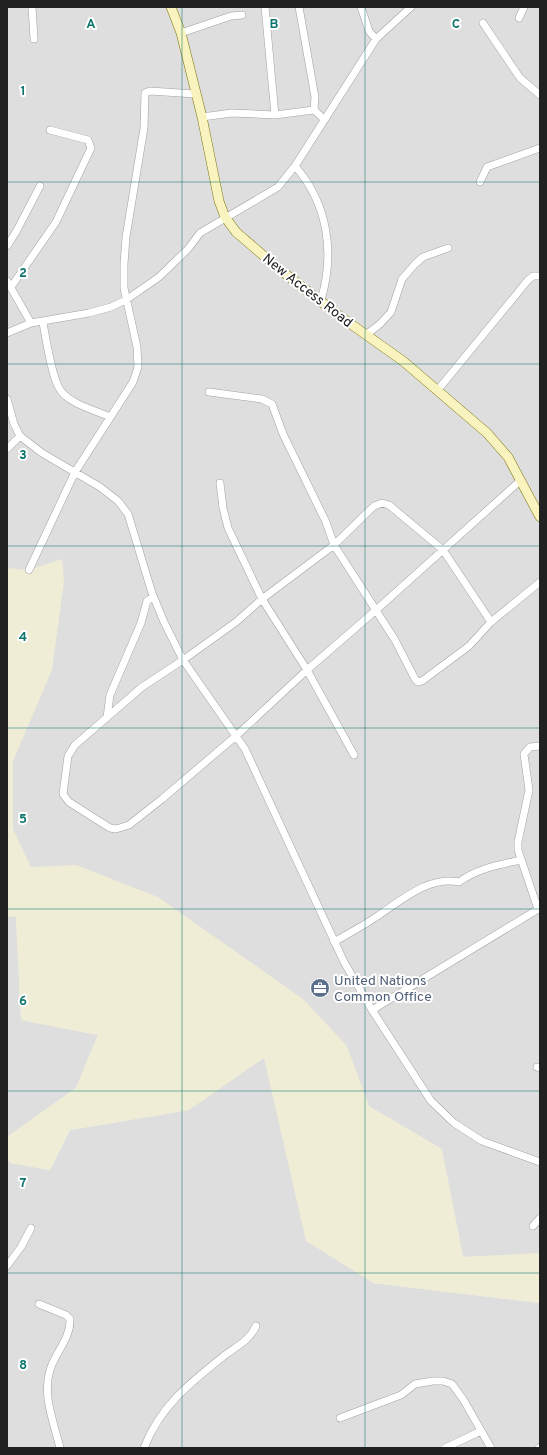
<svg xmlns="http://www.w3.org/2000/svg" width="547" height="1455" viewBox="0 0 547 1455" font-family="Overpass,sans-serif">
<rect width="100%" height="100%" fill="#f1ede8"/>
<path fill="#dfdedf" d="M7,7H540V1255L537,1254L463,1257L450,1191L373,1283L540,1303V1448H7V1156L10,1163L50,1170L70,1130L189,1110L7,879Z
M7,916H16L21,1020L98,1035L76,1088L7,1137Z"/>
<path fill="#efedd5" d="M62,559L64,581L52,670L13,761V829L31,867L76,865L158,897L303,999L347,1046L369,1106L442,1149L463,1257L540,1253V1303L373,1283L306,1241L264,1058L189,1110L70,1130L50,1170L10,1163L7,1156V1137L76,1088L98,1035L21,1020L16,917L7,916V568L29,570Z"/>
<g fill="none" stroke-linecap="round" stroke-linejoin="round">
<defs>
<path id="street" d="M32,7L34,39
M299,7L315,97L314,110
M361,7L369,31L376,39
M519,18L524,7
M483,23L520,78L540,95
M181,33L231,16L242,15
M275,115L314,110L324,119
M202,117L232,113L275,115L265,7
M295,166C328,204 335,253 321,300
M480,182L487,167L540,148
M7,246L16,232L40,186
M7,281L31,323
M11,287L56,222L91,148L88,140L50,130
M43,323C46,338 52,380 61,391C72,405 95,410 110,417
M7,333L31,323L89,313L111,307L126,300L159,277L188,249L200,233L278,187L295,166L376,39L411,7
M367,334L380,324L391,312L402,279L415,264L423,257L448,248
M437,391L528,280L533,276H540
M209,392L262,399L272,404L283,434L326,522L334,545L395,640L415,679L418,682L422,681L469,646L491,622L540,582
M7,399L14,424L20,436L42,453L100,487L118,501L128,514L152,593L164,622L183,660L245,749L344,962L372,1010L431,1101L454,1123L482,1141L540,1162
M7,449L20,436
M220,483L223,508L228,528L262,599L307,670L354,755
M29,570L75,472L133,382L138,367L137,347L124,288V264L126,237L144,128L145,93L150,91L195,94
M491,622L443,550L389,505L382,503L374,506L334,545L262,599L236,622L183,660L142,687L75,745L68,756L63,794L69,802L110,828L116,829L129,825L162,799L236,736L307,670L375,611L521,480
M107,717L110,695L141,623L147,601L153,597
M538,909L518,850V842L529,790L524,754L530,747L540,746
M334,942C349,933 365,925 379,915C403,899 429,876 459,882C478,868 499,865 521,860
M372,1010L540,908
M537,1067L540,1068
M533,1226L540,1218
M7,1266L21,1247L31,1228
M39,1304L66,1315L70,1319C71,1338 55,1353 50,1370C42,1395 54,1423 60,1448
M340,1418L401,1395L415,1384L433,1381H443L452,1384L463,1399L491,1448
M144,1448C160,1406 191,1382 225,1355C237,1346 250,1340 256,1326
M445,1448L481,1431
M539,1448L540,1447"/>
<path id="secondary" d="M171,7L181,33L202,117L219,201L225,217L236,232L279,269L341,317L403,361L487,433L508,457L540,517"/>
</defs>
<use href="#street" stroke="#a2a2a2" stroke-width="8"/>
<use href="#secondary" stroke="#7a7407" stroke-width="10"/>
<use href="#street" stroke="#fff" stroke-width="7"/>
<use href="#secondary" stroke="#f9f3bf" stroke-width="9"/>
</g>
<path fill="none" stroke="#0f766e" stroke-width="1" stroke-opacity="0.55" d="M182,7V1448M365,7V1448M7,182H540M7,364H540M7,546H540M7,728H540M7,909H540M7,1091H540M7,1273H540"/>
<defs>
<symbol id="office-disc" viewBox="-11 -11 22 22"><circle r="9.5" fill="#5c6f8a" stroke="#fff"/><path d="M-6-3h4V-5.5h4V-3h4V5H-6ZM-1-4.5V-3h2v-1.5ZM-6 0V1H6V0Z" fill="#fff"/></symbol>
</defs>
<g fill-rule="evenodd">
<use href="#office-disc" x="309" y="977" width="22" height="22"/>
</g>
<g text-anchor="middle" stroke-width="4" stroke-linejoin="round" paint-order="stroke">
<g font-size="14" fill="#212121" stroke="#fff">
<text transform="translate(308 290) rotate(38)" y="5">New Access Road</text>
</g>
<g font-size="14" fill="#4e5e75" stroke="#fff" text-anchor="start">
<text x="334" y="985">United Nations<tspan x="334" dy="16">Common Office</tspan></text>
</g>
</g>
<g font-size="13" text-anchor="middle" font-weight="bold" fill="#0f766e" stroke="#fff" stroke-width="4" stroke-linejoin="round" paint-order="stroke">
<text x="91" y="28">A</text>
<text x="274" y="28">B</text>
<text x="456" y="28">C</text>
<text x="23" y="95">1</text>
<text x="23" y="277">2</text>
<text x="23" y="459">3</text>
<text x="23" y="641">4</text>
<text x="23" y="823">5</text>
<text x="23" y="1005">6</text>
<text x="23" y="1187">7</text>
<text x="23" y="1369">8</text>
</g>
<rect width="547" height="1455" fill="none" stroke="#212121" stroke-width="16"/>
</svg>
